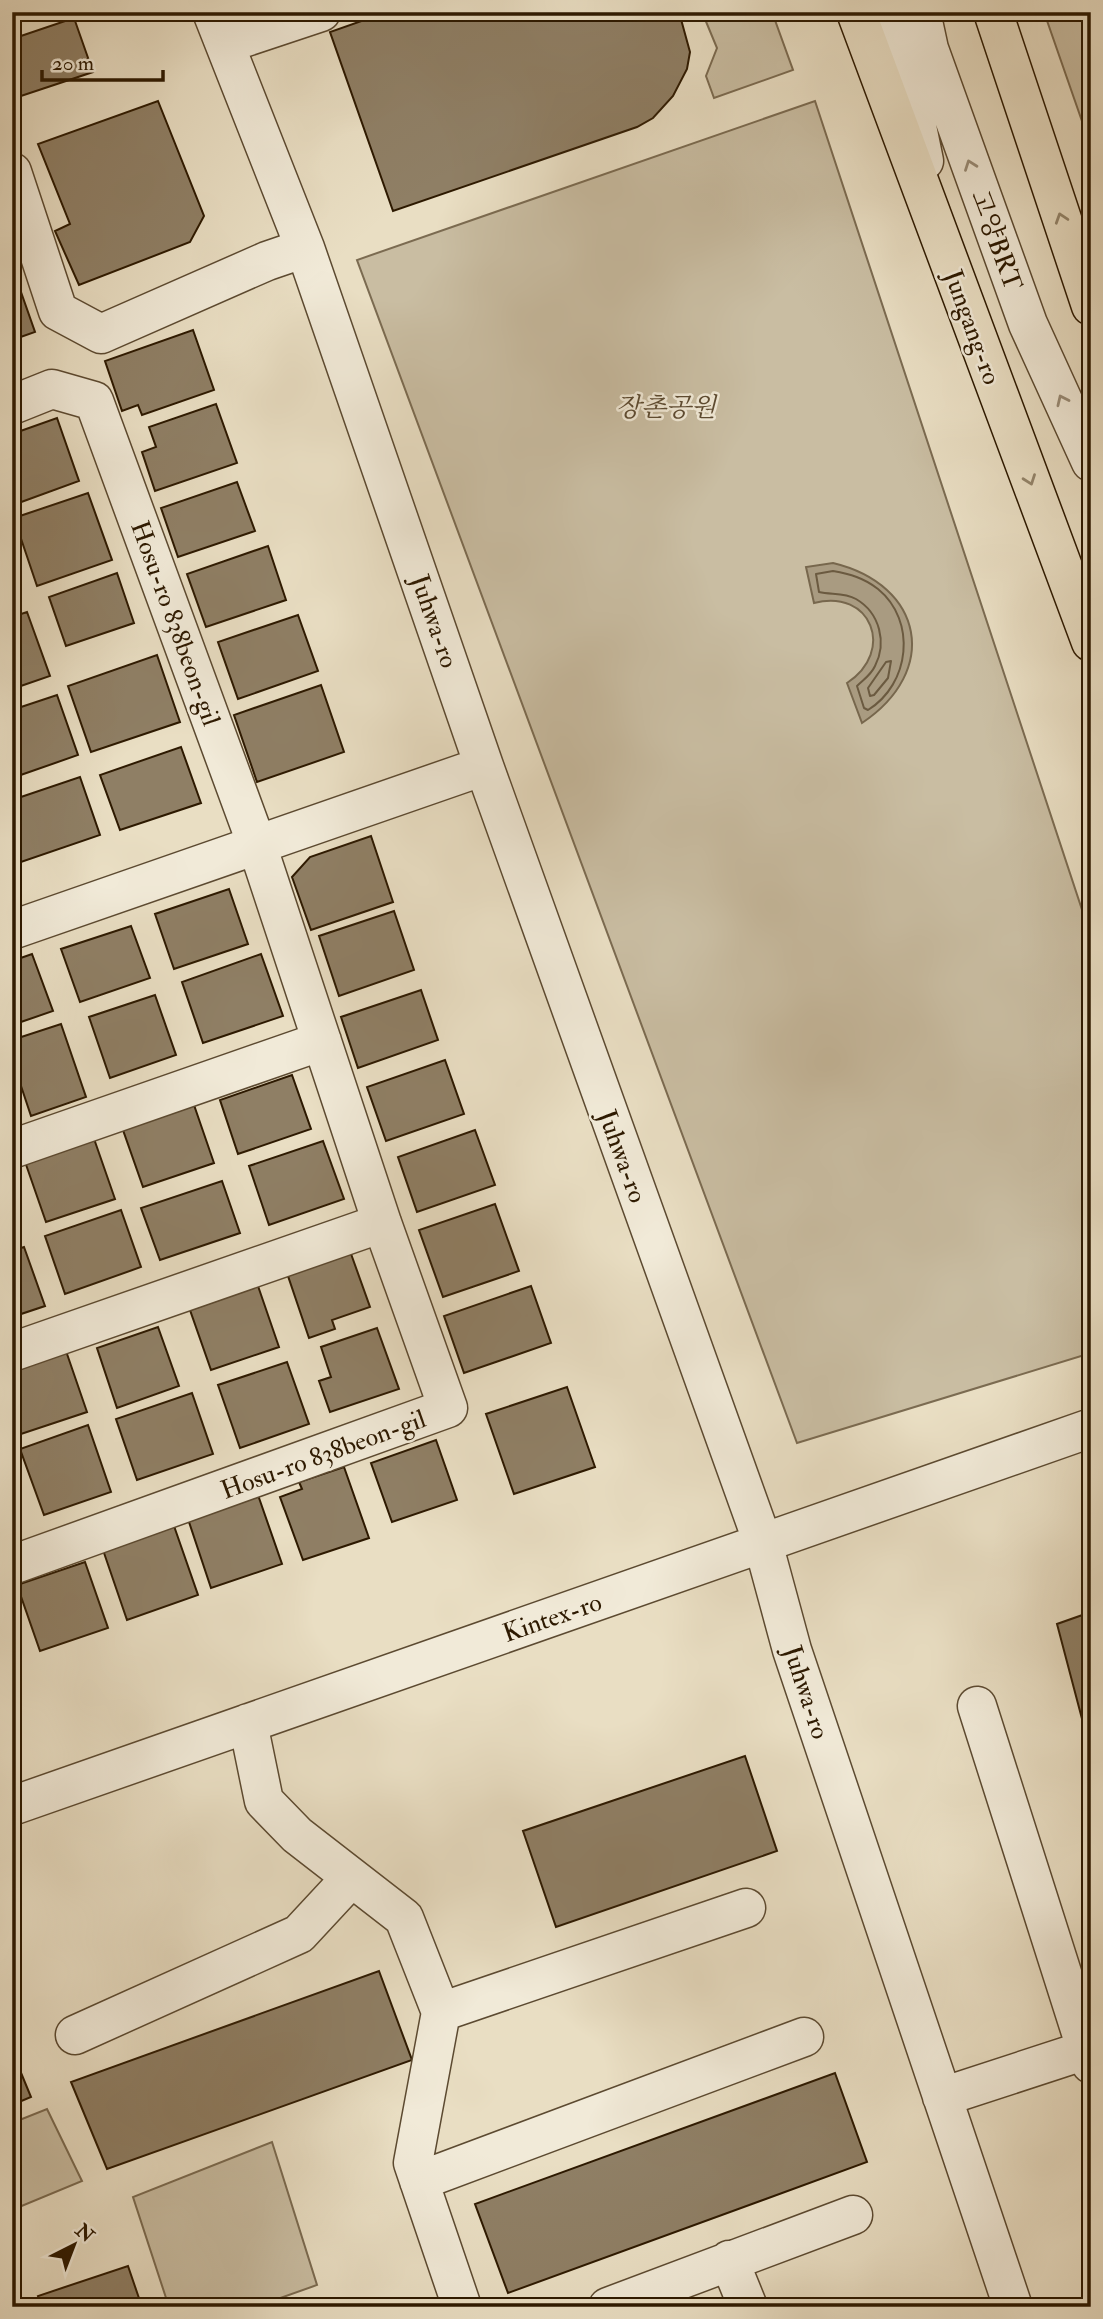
<svg xmlns="http://www.w3.org/2000/svg" width="1103" height="2319" viewBox="0 0 1103 2319" font-family="'IM FELL Double Pica','Noto Serif KR',serif">
<rect width="100%" height="100%" fill="#e9dec3"/>
<filter id="stains"><feTurbulence type="fractalNoise" baseFrequency=".00286" numOctaves="4"/><feColorMatrix values="0 0 0 0 .2 0 0 0 0 .09 0 0 0 0 .02 0 0 0 .5 -.17"/></filter>
<radialGradient id="worn" r=".72"><stop offset=".6" stop-color="#630" stop-opacity="0"/><stop offset="1" stop-color="#630" stop-opacity=".3"/></radialGradient>
<path fill="#c9bda2" stroke="#7b6b51" stroke-width="2" d="M702,12H772L793,70L714,98L706,76L717,48Z
M1044,12H1091V147Z
M815,101L1091,937V1353L797,1443L357,260Z
M47,2109L82,2181L12,2210V2123Z
M272,2142L317,2285L255,2307H169L133,2197Z"/>
<path fill="#a99b81" stroke="#77674d" stroke-width="2" d="M833,563C924,585 940,671 862,723L847,683C896,651 871,588 814,603L806,567Z"/>
<g fill="none" stroke-linecap="round" stroke-linejoin="round">
<path stroke="#6b5a40" stroke-width="2" d="M833,571C850,574 864,578 878,589C917,621 910,684 868,710L864,708L857,686C863,680 871,675 875,666C887,643 880,613 856,599C844,592 831,595 819,592L816,574Z
M891,661L888,678L874,695L870,696L868,688L886,662Z"/>
</g>
<path fill="#8f7f65" stroke="#2d1900" stroke-width="2" d="M387,12H679L690,52L687,69L673,96L653,118L637,127L393,211L330,32Z
M74,18L93,72L15,98L12,88V39Z
M158,101L204,216L190,242L79,285L55,231L70,224L38,144Z
M15,275L35,332L12,340V276Z
M193,330L214,390L142,415L138,405L122,411L105,361Z
M216,404L237,463L155,491L142,452L156,447L149,427Z
M57,418L79,481L13,505L12,434Z
M237,482L255,531L178,557L161,508Z
M88,493L112,560L37,586L14,518Z
M268,546L286,600L206,627L187,574Z
M12,573L19,592L12,595Z
M117,573L134,623L66,646L49,597Z
M27,612L50,676L12,689V617Z
M298,615L318,671L238,699L218,642Z
M157,655L180,722L91,752L68,686Z
M321,685L344,752L257,782L234,715Z
M57,695L78,755L12,778V710Z
M181,747L201,803L120,830L100,775Z
M80,777L100,835L18,863L12,848V800Z
M371,836L393,902L311,930L292,877L310,857Z
M229,889L248,944L174,969L155,914Z
M394,911L414,970L339,996L319,936Z
M131,926L150,978L80,1002L61,949Z
M32,954L53,1011L12,1025V961Z
M261,954L283,1016L203,1043L182,982Z
M421,990L438,1040L358,1068L341,1017Z
M155,995L176,1055L110,1078L89,1017Z
M61,1024L86,1097L31,1116L20,1083L12,1086V1040Z
M445,1060L464,1114L386,1141L367,1087Z
M292,1075L311,1129L238,1154L220,1100Z
M194,1105L214,1163L143,1187L123,1130Z
M475,1130L495,1185L417,1212L398,1157Z
M92,1133L115,1199L46,1222L23,1156Z
M323,1141L344,1199L269,1225L249,1166Z
M222,1181L240,1233L160,1260L141,1208Z
M495,1204L519,1271L443,1297L419,1230Z
M121,1210L141,1267L65,1294L45,1236Z
M24,1247L45,1306L12,1317V1251Z
M350,1251L370,1307L332,1320L335,1329L309,1338L287,1273Z
M258,1286L279,1347L211,1370L190,1310Z
M531,1286L551,1343L464,1373L444,1316Z
M158,1327L179,1386L117,1408L97,1348Z
M377,1328L399,1389L330,1412L319,1381L331,1377L321,1347Z
M66,1351L87,1412L21,1434L12,1408V1369Z
M287,1362L309,1424L240,1448L218,1385Z
M567,1387L595,1467L514,1494L486,1414Z
M192,1393L213,1454L137,1480L116,1419Z
M88,1425L111,1492L44,1515L20,1449Z
M436,1440L457,1500L392,1522L371,1463Z
M344,1467L369,1538L303,1560L280,1497L302,1489L299,1482Z
M258,1495L282,1564L211,1588L188,1519Z
M174,1526L198,1595L127,1620L103,1550Z
M85,1562L108,1628L40,1651L17,1585Z
M1091,1612V1753L1057,1624Z
M745,1756L777,1851L556,1927L523,1831Z
M379,1971L412,2060L107,2169L71,2082Z
M12,2051L31,2097L12,2105Z
M835,2073L867,2162L508,2293L475,2204Z
M128,2266L142,2307H42L38,2296Z"/>
<g fill="none" stroke-linecap="round" stroke-linejoin="round">
<defs>
<path id="minor" d="M212,12L305,248L484,766L763,1543L792,1650L1013,2307
M894,12L924,161
M921,12L929,49L1028,324L1091,462
M225,44L321,12
M12,172L58,311L101,334L267,261L305,248
M12,405L52,389L94,401L257,845L382,1223L448,1408L12,1565
M12,930L484,766
M12,1149L322,1041
M12,1352L382,1223
M977,1706L1091,2064
M248,1723L264,1801L297,1835L404,1918L441,2012L413,2163L462,2307
M12,1806L1091,1428
M441,2012L746,1908
M75,2035L299,1934L351,1878
M942,2097L1086,2050
M419,2181L804,2037
M729,2260L748,2307
M608,2307L853,2215"/>
<path id="major" d="M856,12L1091,642
M993,12L1091,306"/>
</defs>
<use href="#minor" stroke="#5c4a31" stroke-width="41"/>
<use href="#major" stroke="#2d1900" stroke-width="41"/>
<use href="#minor" stroke="#f1ead8" stroke-width="38"/>
<use href="#major" stroke="#e9dec3" stroke-width="38"/>
</g>
<defs><path id="oneway-chevron" d="M-2-3.5L2.5 0L-2 3.5" fill="none" stroke-width="1.6" stroke-linecap="round" stroke-linejoin="round" transform="scale(1.75)"/></defs>
<g stroke="#998c77">
<use href="#oneway-chevron" transform="translate(970 165) rotate(-110)"/>
<use href="#oneway-chevron" transform="translate(1062 400) rotate(-115)"/>
</g>
<g stroke="#94856b">
<use href="#oneway-chevron" transform="translate(1061 218) rotate(-108)"/>
<use href="#oneway-chevron" transform="translate(1030 480) rotate(70)"/>
</g>
<g text-anchor="middle" stroke-width="5" stroke-linejoin="round" paint-order="stroke">
<g font-size="26" fill="#2d1900" stroke="#f1ead8">
<text transform="translate(997 240) rotate(70)" y="9">고양BRT</text>
<text transform="translate(973 327) rotate(70)" y="9">Jungang-ro</text>
<text transform="translate(435 621) rotate(71)" y="9">Juhwa-ro</text>
<text transform="translate(176 623) rotate(70)" y="9">Hosu-ro 838beon-gil</text>
<text transform="translate(623 1156) rotate(70)" y="9">Juhwa-ro</text>
<text transform="translate(323 1454) rotate(-20)" y="9">Hosu-ro 838beon-gil</text>
<text transform="translate(552 1617) rotate(-19)" y="9">Kintex-ro</text>
<text transform="translate(807 1692) rotate(72)" y="9">Juhwa-ro</text>
</g>
<g font-size="26" font-style="italic" fill="#5c4a31" stroke="#f1ead8">
<text x="666" y="416">장촌공원</text>
</g>
</g>
<rect width="1103" height="2319" fill="none" stroke="#e9dec3" stroke-width="42"/>
<rect x="14" y="14" width="1075" height="2291" fill="none" stroke="#2d1900" stroke-width="3.5"/>
<rect x="21" y="21" width="1061" height="2277" fill="none" stroke="#2d1900" stroke-width="2"/>
<g transform="translate(74 2245) rotate(42)" stroke="#f1ead8" stroke-width="5" paint-order="stroke">
<path d="M0-5L12 26L0 18L-12 26Z" fill="#2d1900"/>
<text y="-10" font-size="19" font-weight="bold" text-anchor="middle" fill="#2d1900">N</text>
</g>
<path d="M42 70v10h121v-10" fill="none" stroke="#2d1900" stroke-width="3.5"/>
<text x="52" y="70" font-size="21" fill="#2d1900" stroke="#f1ead8" stroke-width="5" paint-order="stroke">20 m</text>
<rect width="100%" height="100%" filter="url(#stains)"/>
<rect width="100%" height="100%" fill="url(#worn)"/>
</svg>
